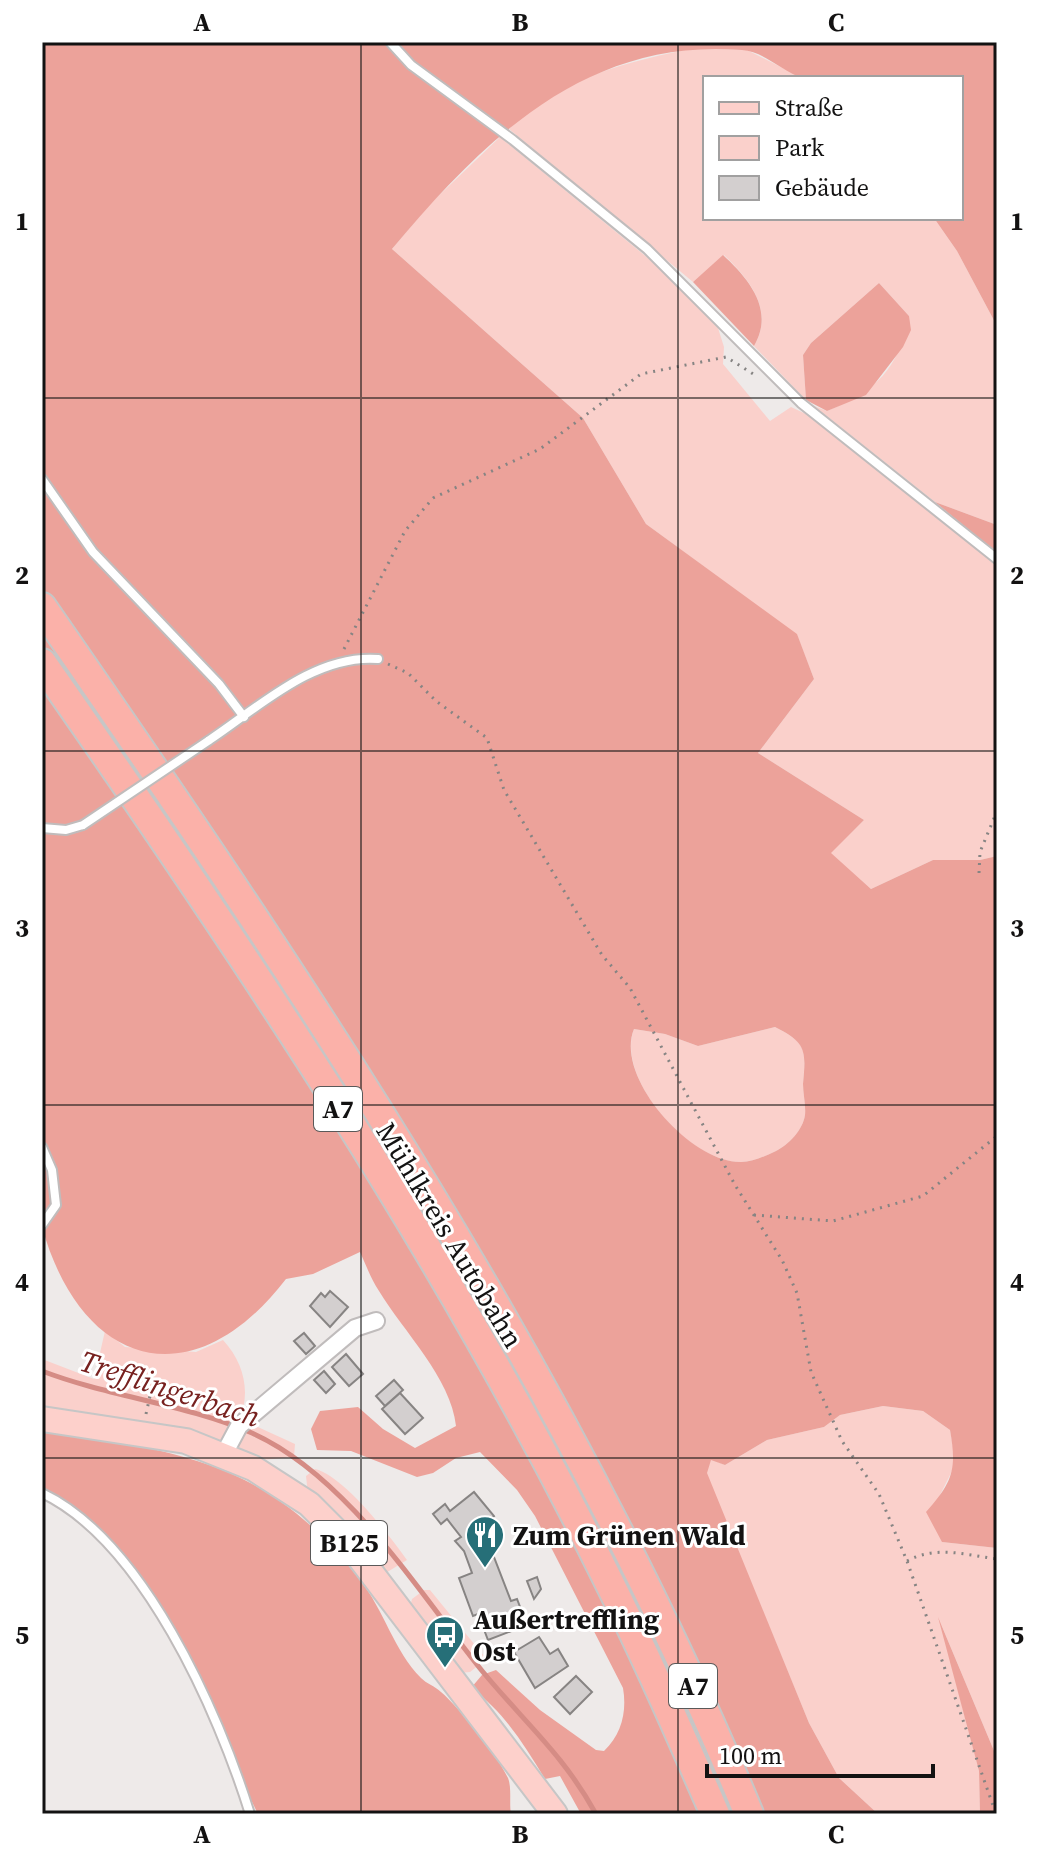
<svg xmlns="http://www.w3.org/2000/svg" width="1039" height="1856" viewBox="0 0 1039 1856" font-family="'Source Serif 4',serif">
<rect width="100%" height="100%" fill="#eeeae9"/>
<path fill="#fad0cb" d="M698,47L747,50L803,78H705V218H934L957,251L997,326V525L935,502L814,406L827,411C877,390 898,370 909,316L879,283L811,343L803,355L806,400L754,346C775,310 749,279 724,255L693,282L509,129C560,76 629,62 698,47Z
M500,137L676,281L718,328L724,347L723,364L770,421L791,407L806,414L997,565V856L980,860H933L871,889L830,853L864,820L758,753L814,679L797,635L646,524L583,418L392,249L429,205Z
M775,1027C807,1043 806,1050 803,1084C803,1094 806,1105 805,1115C803,1130 788,1145 776,1151C765,1156 753,1162 741,1162C690,1163 615,1078 634,1029L665,1034L698,1046Z
M105,1331L125,1347L196,1352L223,1340C252,1371 254,1417 219,1444L42,1411V1359L94,1379Z
M883,1406L923,1411L950,1430L956,1463L939,1497L942,1542L997,1548V1758L941,1624L979,1771L980,1814H878L839,1778L809,1723L706,1473L711,1459L725,1465L767,1440L824,1427L840,1415Z
M251,1424L295,1444L294,1457L261,1460L234,1448L242,1432Z
M315,1469C344,1476 389,1535 407,1560L384,1574L308,1494L306,1476Z
M424,1590H430L484,1656V1661L470,1672L459,1673L410,1607L412,1599Z"/>
<path fill="#eca29a" fill-rule="evenodd" d="M42,42H997V326L957,251L934,218H961V78C920,78 880,78 839,78C828,78 812,81 802,78C782,71 763,51 742,50C587,37 484,139 392,249L583,418L646,524L797,634L814,679L758,753L864,820L831,853L871,889L933,860H980L997,856V1548L942,1542L926,1512C953,1482 957,1469 950,1430L923,1411L883,1406L840,1415L824,1427L767,1440L725,1465L711,1460L707,1473L809,1723L839,1778L878,1814H581L560,1776L545,1779C524,1744 504,1712 471,1688L482,1675L496,1670L540,1710L596,1750L604,1751C622,1734 627,1711 623,1688L535,1516L517,1490L480,1452L456,1458L433,1473L417,1477L351,1451L317,1450L311,1429L320,1411L358,1407L383,1429L415,1448L456,1426C451,1378 403,1331 379,1291C371,1279 366,1265 360,1252L313,1274L286,1279C193,1400 82,1369 42,1227ZM775,1027C807,1043 806,1051 803,1084C803,1094 806,1105 805,1115C803,1130 788,1145 776,1151C765,1156 753,1162 741,1162C691,1163 614,1077 634,1029L665,1034L698,1046Z
M723,255C749,279 775,310 754,346L693,282Z
M879,283L909,316L911,330L903,347L866,395L827,411L806,400L803,355L811,343Z
M935,502L997,525V553Z
M42,1430C181,1452 269,1461 360,1580C384,1610 394,1651 421,1678C427,1684 435,1686 441,1692C458,1706 499,1758 508,1778C512,1788 509,1803 511,1814H258C200,1699 164,1552 42,1487Z
M938,1617L997,1758V1814H980L979,1771Z"/>
<g fill="none" stroke-linecap="round" stroke-linejoin="round">
<path stroke="#d58c85" stroke-width="5" d="M42,1371C110,1397 185,1404 252,1433C348,1476 419,1593 483,1672C525,1723 563,1754 596,1814"/>
</g>
<path fill="#d3cfcf" stroke="#878483" stroke-width="2" d="M330,1291L348,1307L330,1327L310,1306L321,1293L325,1297Z
M304,1333L315,1346L306,1354L294,1341Z
M346,1354L363,1374L349,1386L332,1367Z
M324,1371L335,1384L326,1393L314,1380Z
M394,1380L403,1390L385,1406L376,1396Z
M400,1393L423,1418L405,1434L382,1409Z
M474,1492L494,1516L482,1526L511,1601L517,1599L527,1625L488,1640L478,1614L473,1616L459,1578L472,1573L464,1551L455,1541L461,1537L447,1519L441,1524L433,1514L445,1504L450,1511Z
M537,1577L541,1589L534,1599L527,1581Z
M539,1637L550,1654L558,1649L568,1666L535,1688L514,1652Z
M576,1676L592,1692L570,1714L554,1697Z"/>
<g fill="none" stroke-linecap="round" stroke-linejoin="round">
<defs>
<path id="lane" d="M390,42L411,65L513,140L647,249L801,403L997,559
M42,479L93,552L219,684L244,717
M208,741C258,708 314,654 378,659
M42,828L66,830L83,825
M42,1147L52,1170L56,1205L42,1225
M42,1493C143,1541 218,1711 250,1814"/>
<path id="street" d="M224,1454L239,1426L355,1328L376,1321"/>
<path id="primary" d="M42,1419L186,1441L253,1468L309,1504L350,1545L555,1814"/>
<path id="highway" d="M42,607C307,989 571,1382 749,1814
M42,663C246,955 448,1256 606,1576C645,1654 680,1734 715,1814"/>
</defs>
<use href="#lane" stroke="#c0bcbc" stroke-width="12"/>
<use href="#street" stroke="#c0bcbc" stroke-width="20"/>
<use href="#primary" stroke="#c6c6c6" stroke-width="28"/>
<use href="#highway" stroke="#c6c6c6" stroke-width="32"/>
<path stroke="#868483" stroke-width="3" stroke-dasharray="2 6" stroke-linecap="butt" d="M344,649L405,531L433,498L540,449L641,374L726,357L758,377
M388,664L408,673L436,701L487,738L504,790L602,955L630,988L735,1185L782,1260L797,1293L811,1372L842,1441L879,1494L907,1561L996,1814
M979,873L980,852L997,811
M754,1215L833,1221L923,1196L997,1136
M146,1414L152,1387
M907,1561C936,1545 966,1555 997,1559"/>
<use href="#lane" stroke="#fff" stroke-width="8"/>
<use href="#street" stroke="#fff" stroke-width="16"/>
<use href="#primary" stroke="#fdd0cb" stroke-width="24"/>
<use href="#highway" stroke="#fbb1a9" stroke-width="28"/>
<defs>
<path id="lane-bridge" d="M83,825L208,741"/>
</defs>
<use href="#lane-bridge" stroke="#c0bcbc" stroke-width="12" stroke-linecap="butt"/>
<use href="#lane-bridge" stroke="#fff" stroke-width="8"/>
</g>
<path fill="none" stroke="#131212" stroke-width="2" stroke-opacity="0.55" d="M361,42V1814M678,42V1814M42,398H997M42,751H997M42,1105H997M42,1458H997"/>
<defs>
<symbol id="restaurant-pin" viewBox="-11 -11 22 30"><path d="M0 17L-7.5 6A9.5 9.5 0 1 1 7.5 6Z" fill="#266f78" stroke="#fff"/><path d="M-5-6h1v4h1v-4h1v4h1v-4h1v5L-1.5 .5V6h-2V.5L-5-1ZM5-6V6H3V1.5H1.5Q1.5-4 5-6Z" fill="#fff"/></symbol>
<symbol id="bus-pin" viewBox="-11 -11 22 30"><path d="M0 17L-7.5 6A9.5 9.5 0 1 1 7.5 6Z" fill="#266f78" stroke="#fff"/><path d="M-5-6H5V4H4V6H2V4H-2V6H-4V4H-5ZM-3.5-4V0h7V-4ZM-3.5 1.2v1.5H-2V1.2ZM2 1.2v1.5H3.5V1.2Z" fill="#fff"/></symbol>
</defs>
<g fill-rule="evenodd">
<use href="#restaurant-pin" x="463" y="1513" width="44" height="60"/>
<use href="#bus-pin" x="423" y="1613" width="44" height="60"/>
</g>
<g text-anchor="middle" stroke-width="6" stroke-linejoin="round" paint-order="stroke">
<g fill="#fff" stroke="#5a5959" stroke-width="2">
<rect x="314" y="1087" width="48" height="44" rx="6"/>
<rect x="311" y="1521" width="76" height="44" rx="6"/>
<rect x="669" y="1664" width="48" height="44" rx="6"/>
</g>
<g font-size="26" font-weight="bold" fill="#131212">
<text x="338" y="1118">A7</text>
<text x="349" y="1552">B125</text>
<text x="693" y="1695">A7</text>
</g>
<g font-size="28" fill="#131212" stroke="#fff">
<text transform="translate(450 1235) rotate(59)" y="10">Mühlkreis Autobahn</text>
</g>
<g font-size="28" font-weight="bold" fill="#131212" stroke="#fff" text-anchor="start">
<text x="513" y="1545">Zum Grünen Wald</text>
<text x="473" y="1629">Außertreffling<tspan x="473" dy="32">Ost</tspan></text>
</g>
<g font-size="30" font-style="italic" fill="#77211f" stroke="#fff">
<text transform="translate(170 1389) rotate(18)" y="10">Trefflingerbach</text>
</g>
</g>
<rect width="1039" height="1856" fill="none" stroke="#ffffff" stroke-width="88"/>
<rect x="703" y="76" width="260" height="144" fill="#ffffff" stroke="#a1a0a0" stroke-width="2"/>
<rect x="719" y="102" width="40" height="12" fill="#fdd0cb" stroke="#a1a0a0" stroke-width="2"/>
<text x="775" y="116" font-size="24" fill="#131212">Straße</text>
<rect x="719" y="136" width="40" height="24" fill="#fad0cb" stroke="#a1a0a0" stroke-width="2"/>
<text x="775" y="156" font-size="24" fill="#131212">Park</text>
<rect x="719" y="176" width="40" height="24" fill="#d3cfcf" stroke="#a1a0a0" stroke-width="2"/>
<text x="775" y="196" font-size="24" fill="#131212">Gebäude</text>
<path d="M707 1764v12h226v-12" fill="none" stroke="#131212" stroke-width="4"/>
<text x="719" y="1764" font-size="24" fill="#131212" stroke="#ffffff" stroke-width="6" paint-order="stroke">100 m</text>
<rect x="44" y="44" width="951" height="1768" fill="none" stroke="#131212" stroke-width="3"/>
<g font-size="26" text-anchor="middle" font-weight="bold" fill="#131212">
<text x="202" y="31">A</text>
<text x="520" y="31">B</text>
<text x="836" y="31">C</text>
<text x="22" y="230">1</text>
<text x="1017" y="230">1</text>
<text x="22" y="584">2</text>
<text x="1017" y="584">2</text>
<text x="22" y="937">3</text>
<text x="1017" y="937">3</text>
<text x="22" y="1291">4</text>
<text x="1017" y="1291">4</text>
<text x="22" y="1644">5</text>
<text x="1017" y="1644">5</text>
<text x="202" y="1843">A</text>
<text x="520" y="1843">B</text>
<text x="836" y="1843">C</text>
</g>
</svg>
